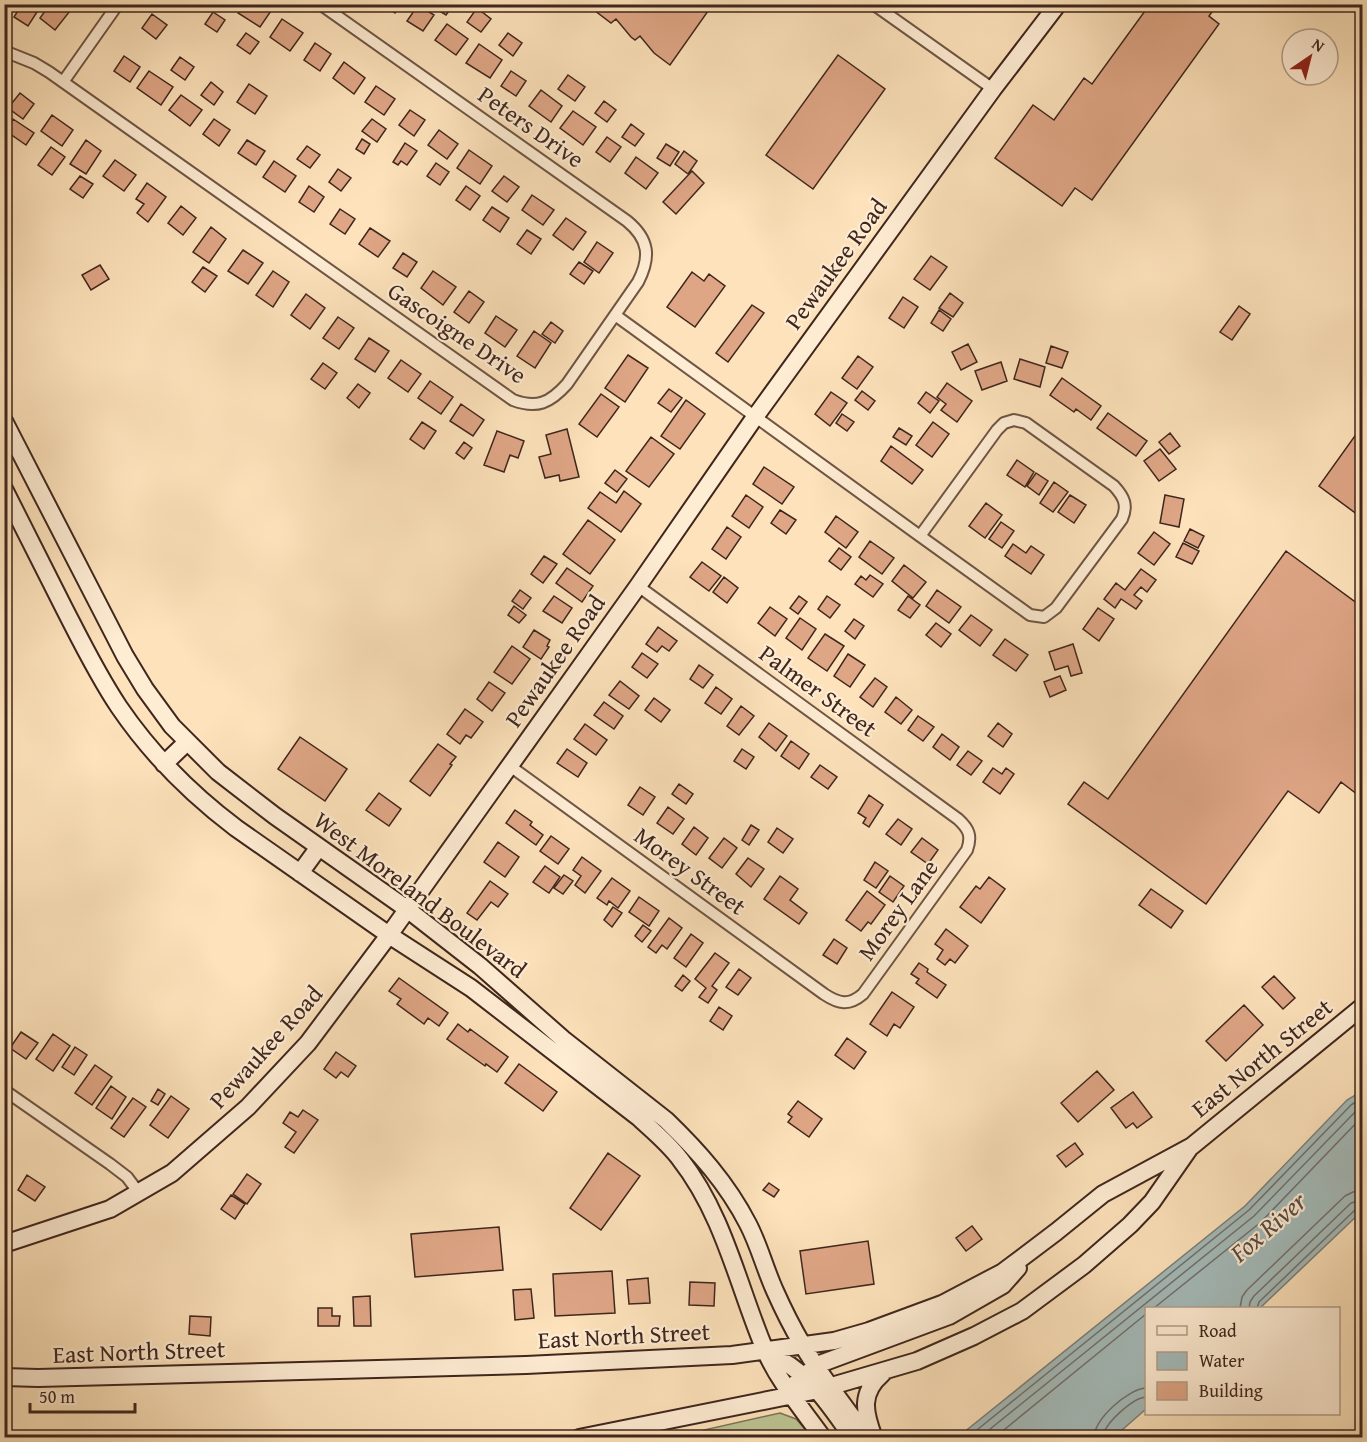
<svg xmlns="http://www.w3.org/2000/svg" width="1367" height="1442" viewBox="0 0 1367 1442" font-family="'Gentium Book Plus',serif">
<rect width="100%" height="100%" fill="#fde2bb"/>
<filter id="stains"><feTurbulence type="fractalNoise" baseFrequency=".00333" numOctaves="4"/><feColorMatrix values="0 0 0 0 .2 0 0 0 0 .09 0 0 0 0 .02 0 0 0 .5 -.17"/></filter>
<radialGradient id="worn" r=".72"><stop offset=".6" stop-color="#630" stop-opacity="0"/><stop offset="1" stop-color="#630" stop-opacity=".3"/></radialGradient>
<path fill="#bcc493" stroke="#7e7558" stroke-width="1.5" d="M780,1413L796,1419L812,1437H706L704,1430Z"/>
<path fill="#a4bbba" stroke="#7c7f7b" stroke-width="1.5" d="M1362,1091V1211L1260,1308H1146V1409L1114,1437H958L1245,1206L1347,1100Z"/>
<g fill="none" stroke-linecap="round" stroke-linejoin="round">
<path stroke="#72706c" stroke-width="1.5" d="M1154,1308L1261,1222L1362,1117
M1240,1308L1242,1297L1247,1290L1345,1196L1353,1192L1362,1191
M1249,1308L1250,1302L1254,1296L1351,1203L1362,1200
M1257,1308L1259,1302L1356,1209L1362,1207
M967,1438L1249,1210L1351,1105L1362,1098
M979,1438L1254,1216L1356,1111L1362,1107
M994,1438L1146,1314
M1094,1438C1094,1419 1128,1389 1146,1388
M1103,1438C1103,1424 1133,1398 1146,1397"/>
</g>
<path fill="#dfa686" stroke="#3f261d" stroke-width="1.5" d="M22,4L37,12L28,26L14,17Z
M50,4H61L70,11L55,30L40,18Z
M243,4H262L271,11L260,27L238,13Z
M383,4H401L395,13Z
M435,4H454L446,15L433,7Z
M586,4H713L670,65L654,53L640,36L635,40L631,37L616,19L611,23Z
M1150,4H1208L1214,9L1209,16L1219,24L1092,200L1075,188L1062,206L995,158L1033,105L1054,120L1084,78L1092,84Z
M418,5L434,15L423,31L407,21Z
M477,8L491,19L481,32L467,22Z
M213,12L225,20L217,32L205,24Z
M152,14L167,25L156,39L142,28Z
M282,19L303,33L290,51L270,37Z
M447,24L468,39L456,55L435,40Z
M246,33L259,42L250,54L237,45Z
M508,33L522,43L513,56L499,45Z
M315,43L331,54L320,71L304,60Z
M479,44L502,60L490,78L466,63Z
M838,55L885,89L813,189L766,155Z
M124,56L140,67L130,82L114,71Z
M180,57L194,67L185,80L171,70Z
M344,62L365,78L354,94L333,78Z
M149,71L173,87L161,105L137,88Z
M511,71L526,81L516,96L501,86Z
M568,75L585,87L575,101L558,89Z
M211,82L223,92L214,105L201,95Z
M249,84L267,96L255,114L237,102Z
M376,86L395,99L384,115L365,102Z
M541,90L562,106L551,122L529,106Z
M20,93L34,104L23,119L8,108Z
M181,95L202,110L190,126L169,110Z
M604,101L616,110L607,122L595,113Z
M410,110L425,120L414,136L399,125Z
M573,111L596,127L583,145L560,128Z
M52,115L73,130L62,146L41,131Z
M13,119L34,133L26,145L6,131Z
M214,119L230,130L219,146L203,134Z
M372,119L386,129L377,142L362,131Z
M631,124L644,134L635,146L622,137Z
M439,130L458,144L447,159L428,145Z
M607,137L621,147L610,162L596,152Z
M362,139L370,144L364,154L356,149Z
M86,140L101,151L86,174L70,164Z
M247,140L265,151L256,165L238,153Z
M405,143L417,151L407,165L401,161L398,165L393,162Z
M666,144L679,152L670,166L657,158Z
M307,146L320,155L310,168L297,159Z
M51,147L65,157L52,175L38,165Z
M469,150L492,166L480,184L457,168Z
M684,151L697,161L688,174L675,164Z
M636,157L658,173L646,189L625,173Z
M115,160L136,175L124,191L103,176Z
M274,161L296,176L285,192L263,177Z
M436,163L449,172L440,185L427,176Z
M338,169L351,178L341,191L329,182Z
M692,171L704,183L676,214L663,202Z
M80,176L93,184L83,198L70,189Z
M504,176L519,187L507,202L492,191Z
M147,183L166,197L148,222L137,213L144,204L136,199Z
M309,186L324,197L314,212L299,202Z
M466,186L480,196L470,210L456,200Z
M532,195L554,210L543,225L522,210Z
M181,206L196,218L183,235L168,223Z
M492,207L509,218L500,232L483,220Z
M340,209L355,219L345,234L330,224Z
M566,218L586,232L573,250L553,235Z
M211,227L226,239L209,263L193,252Z
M370,228L390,241L378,257L359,244Z
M527,230L541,239L531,254L517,244Z
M597,242L613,253L599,273L584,262Z
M243,250L263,263L248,284L228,271Z
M403,253L417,262L407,277L393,268Z
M931,256L947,267L930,290L914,279Z
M579,262L593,271L584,284L570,274Z
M100,265L109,279L91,290L82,275Z
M203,267L217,276L205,292L192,282Z
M273,271L289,282L273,307L256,295Z
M433,271L456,287L443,305L421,288Z
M692,272L704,281L709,274L725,286L695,327L667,307Z
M469,291L484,302L469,323L454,312Z
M950,293L963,303L953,317L939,308Z
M306,294L325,308L310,329L291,315Z
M903,297L918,307L904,328L889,318Z
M752,305L764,313L728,362L716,353Z
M1239,306L1250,314L1232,340L1220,332Z
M939,310L951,319L943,331L931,323Z
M496,316L517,330L505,347L485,333Z
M338,317L354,328L339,349L323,338Z
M551,322L563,331L555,343L542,334Z
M534,331L551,343L535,368L517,356Z
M369,338L389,351L375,372L355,359Z
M968,344L977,362L961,370L952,352Z
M1051,346L1068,352L1062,368L1046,363Z
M628,355L648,368L625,402L605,388Z
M858,356L873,367L857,389L842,378Z
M1020,359L1045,367L1040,387L1014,379Z
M401,360L421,374L408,392L388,378Z
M1001,362L1007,381L982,390L975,371Z
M323,363L337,373L325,389L311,379Z
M1062,378L1101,406L1091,420L1076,409L1074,412L1050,395Z
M430,381L453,397L441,414L418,398Z
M947,383L972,401L957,422L941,410L946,404L937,397Z
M358,384L370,393L359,408L347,398Z
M669,389L682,398L671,412L658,403Z
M862,391L875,401L868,410L855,400Z
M831,392L847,403L830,426L815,414Z
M926,392L939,401L930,413L918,403Z
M601,394L619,407L597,437L579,424Z
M686,400L705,414L680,449L661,436Z
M461,404L484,420L473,436L450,421Z
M1108,413L1147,441L1136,456L1097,428Z
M842,414L854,422L847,431L836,423Z
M422,422L436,431L424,449L410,439Z
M933,422L949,434L932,457L916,445Z
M1362,426V518L1319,486Z
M899,428L912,436L906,445L893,437Z
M567,429L579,477L560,481L559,475L545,478L539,457L551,454L546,435Z
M497,431L524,441L518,458L510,455L504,472L484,465Z
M1170,433L1180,446L1169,454L1159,442Z
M651,437L674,454L649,487L626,471Z
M464,442L472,448L464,459L456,453Z
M891,446L923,470L912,484L881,461Z
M1160,449L1176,469L1159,481L1144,461Z
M1017,460L1034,472L1025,487L1007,475Z
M764,467L794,487L782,504L753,484Z
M615,470L627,479L617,492L605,483Z
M1036,473L1048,481L1039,495L1027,486Z
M1054,482L1068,492L1053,512L1040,503Z
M624,491L641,504L621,532L588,508L600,492L616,503Z
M746,495L763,507L749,528L732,516Z
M1070,495L1086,505L1074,523L1058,512Z
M1165,495L1184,499L1179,527L1160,523Z
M986,503L1002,515L985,538L969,526Z
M780,510L796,520L786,534L771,523Z
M836,516L858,532L846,548L825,532Z
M588,520L615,540L590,574L563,554Z
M1001,522L1014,531L1002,548L989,539Z
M727,527L741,537L726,559L712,549Z
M1190,529L1204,536L1198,548L1184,541Z
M1154,532L1170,544L1154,565L1138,553Z
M870,541L894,558L882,574L859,557Z
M1183,543L1199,551L1192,564L1176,557Z
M1013,544L1026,553L1031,546L1044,555L1031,574L1005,556Z
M839,548L851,557L841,570L829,561Z
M1286,551L1362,607V798L1341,782L1319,813L1288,791L1206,904L1068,804L1084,782L1108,799Z
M544,556L557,564L543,583L531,574Z
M702,562L721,576L709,591L690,577Z
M904,565L926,582L913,598L892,581Z
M567,568L593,586L582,602L556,583Z
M1141,569L1156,580L1147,592L1141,587L1134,595L1142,601L1136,609L1121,599L1115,608L1104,599L1116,583L1125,590Z
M870,575L883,584L873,597L855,584L861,576L866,580Z
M724,577L738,588L727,603L713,592Z
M520,590L531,598L523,609L512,601Z
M937,590L961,607L949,623L926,606Z
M554,596L572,608L562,623L543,611Z
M799,596L807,602L798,614L790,608Z
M827,596L840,605L830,618L818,609Z
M908,596L920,605L910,618L898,610Z
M514,606L526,615L519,623L508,615Z
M770,607L787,619L775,636L758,623Z
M1098,608L1114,619L1099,641L1083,629Z
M971,615L992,630L980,646L959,630Z
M800,618L816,629L802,650L786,638Z
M854,619L864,626L855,639L845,631Z
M936,623L951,634L941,647L926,635Z
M658,627L677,641L669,651L662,646L657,652L646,644Z
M534,630L550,640L547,646L549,647L541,659L523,647Z
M825,634L844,646L827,671L808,658Z
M1005,639L1028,655L1016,671L993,655Z
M1073,644L1082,673L1071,676L1068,666L1055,670L1049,652Z
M512,646L530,659L512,684L494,672Z
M642,653L658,664L647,678L632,667Z
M848,654L865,665L850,687L834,676Z
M699,665L713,675L703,688L690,679Z
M1060,676L1066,690L1050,697L1044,682Z
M875,678L887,687L873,707L860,697Z
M620,681L639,696L629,709L609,695Z
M489,682L505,693L492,711L477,699Z
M716,687L732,699L721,714L705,703Z
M896,697L912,710L901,724L885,712Z
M654,698L670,710L661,722L645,710Z
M604,702L623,716L614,729L594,715Z
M741,706L754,716L739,735L727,726Z
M465,709L483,722L471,738L466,735L460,744L447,734Z
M918,716L934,727L923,741L908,730Z
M769,723L787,736L776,751L759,737Z
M998,723L1012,734L1003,747L988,736Z
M585,724L607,740L596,755L574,739Z
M942,734L959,747L950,760L933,747Z
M300,737L347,769L325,801L278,769Z
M791,741L809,754L799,769L781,756Z
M438,744L456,757L450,764L452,765L430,796L410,781Z
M567,749L587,763L578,777L557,763Z
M742,749L754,757L746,769L734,761Z
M968,751L982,761L971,775L957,765Z
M820,765L837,777L828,789L811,777Z
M993,768L1002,774L1006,768L1014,774L1000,794L983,782Z
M679,784L693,794L686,804L672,794Z
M640,787L655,797L643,815L628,805Z
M379,793L401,809L389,826L366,810Z
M869,795L883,805L869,827L863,823L866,818L858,813Z
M668,807L684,819L673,834L657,823Z
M515,810L532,822L530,825L543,835L536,845L506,823Z
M898,819L912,829L901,845L886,834Z
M751,825L759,830L749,845L742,840Z
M694,827L708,838L696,855L682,844Z
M777,828L793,839L783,853L768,842Z
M551,836L569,849L558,864L540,851Z
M724,838L737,848L722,868L709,858Z
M922,838L938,850L928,864L911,852Z
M498,842L519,857L505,877L484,862Z
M582,857L601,871L585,893L575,885L581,876L573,870Z
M748,858L764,869L751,887L736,874Z
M875,862L888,871L876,888L864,880Z
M545,866L560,877L549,893L533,882Z
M564,875L573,881L563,894L554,888Z
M780,876L798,889L790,900L807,913L799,924L764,899Z
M890,876L904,886L893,902L879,892Z
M989,877L1005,889L981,923L960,907L976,886L980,889Z
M612,878L630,891L618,908L609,901L607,905L597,898Z
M490,881L508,894L498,907L491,902L477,920L467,913Z
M1151,889L1183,911L1171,928L1139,905Z
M867,891L885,905L871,924L868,922L861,931L846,920Z
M639,897L659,911L649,926L629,912Z
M613,907L622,913L612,927L604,920Z
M669,918L682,928L667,949L662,945L656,953L648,947Z
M643,925L651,931L642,942L635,936Z
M946,929L968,946L955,963L950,959L945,965L937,959L943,950L935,944Z
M691,934L703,943L686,967L674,958Z
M834,939L847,948L837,964L823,955Z
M715,953L729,963L712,986L717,990L708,1003L699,997L706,988L695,979Z
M919,963L928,969L927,972L946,985L937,998L916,983L919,979L911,974Z
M739,969L751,978L738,995L726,987Z
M683,975L690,981L682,991L675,986Z
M1274,976L1295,998L1283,1009L1262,987Z
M399,978L448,1013L439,1026L428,1018L424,1024L397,1004L401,999L389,991Z
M892,992L914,1007L900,1028L894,1024L887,1036L870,1024Z
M1244,1005L1263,1025L1226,1061L1206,1041Z
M719,1007L732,1016L723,1030L710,1021Z
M458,1024L468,1032L470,1029L508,1057L497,1072L486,1064L485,1066L447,1039Z
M21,1032L38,1043L26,1059L10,1048Z
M53,1034L70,1046L53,1071L36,1059Z
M847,1038L866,1052L854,1069L835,1055Z
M75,1047L87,1055L74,1075L62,1067Z
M336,1052L356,1066L348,1077L341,1072L336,1078L324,1069Z
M519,1064L557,1092L543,1111L505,1083Z
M95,1065L112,1077L92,1105L75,1093Z
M1097,1071L1114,1090L1078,1122L1061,1103Z
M111,1086L126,1097L112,1119L96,1108Z
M158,1089L165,1094L158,1105L151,1101Z
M1133,1092L1152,1117L1137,1128L1133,1123L1126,1128L1111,1108Z
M171,1096L189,1109L168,1138L150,1125Z
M133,1098L146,1107L124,1137L111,1128Z
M798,1101L822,1119L809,1137L788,1122L792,1117L788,1114Z
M303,1110L318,1120L294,1153L285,1147L296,1132L283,1123L290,1112L298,1117Z
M1075,1143L1083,1154L1066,1167L1057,1156Z
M608,1153L640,1176L601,1230L570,1208Z
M247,1174L261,1184L247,1204L233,1194Z
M27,1175L45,1187L35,1201L18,1190Z
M769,1183L779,1190L774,1197L763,1190Z
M231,1195L245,1204L235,1219L221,1209Z
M972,1226L982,1239L966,1251L956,1238Z
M499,1227L503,1270L415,1277L411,1234Z
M868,1241L874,1284L806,1294L800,1251Z
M612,1271L615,1313L555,1316L553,1274Z
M648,1278L650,1303L629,1304L627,1280Z
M690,1282L715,1283L714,1306L689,1305Z
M531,1289L534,1318L515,1320L513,1290Z
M370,1296L371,1326H354L353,1297Z
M318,1308H332V1316H340L339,1326H318Z
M190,1316L211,1317L210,1336L189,1334Z"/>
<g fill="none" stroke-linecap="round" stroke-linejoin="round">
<defs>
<path id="street" d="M873,4L993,89
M4,51L34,63L49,72L513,400C537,409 550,403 567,384L638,282C651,257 649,239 627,221L320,4
M63,82L118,4
M615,315L920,536
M1014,420L1026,423L1114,486C1124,497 1128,505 1122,519L1056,608L1044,617L1030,615L920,536L997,430L1004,423Z
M510,766L824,994C839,1004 849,1006 863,994L967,850C972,836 969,829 958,819L638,586
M4,1090L110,1164L127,1177L139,1193"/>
<path id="secondary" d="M4,421L125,656L145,689L172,726L218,772L275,816L407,909L480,966L563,1039L666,1120C698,1151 727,1183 748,1224C759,1245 765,1269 775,1291C783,1309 792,1327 802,1344C821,1377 845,1407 868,1438
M4,489C24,529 44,568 64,608C81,641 98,676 119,707C151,754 191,794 236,828L389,935L471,988L638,1117C653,1131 668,1143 680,1159C724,1215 738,1286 765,1350C779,1382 803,1410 823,1438
M164,764L187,742
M300,873L319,847
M4,1244L110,1209L172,1173L248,1107L308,1043L389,935L638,586L755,417L993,89L1058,4
M766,1352C809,1371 826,1401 853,1438
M4,1377L38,1378L526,1365L732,1355L834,1341L869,1331L942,1304L1003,1272L1056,1232L1103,1194L1192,1146L1362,1007
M792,1394L796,1383L817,1365L949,1316L1003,1285L1018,1268
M579,1438L818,1390L917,1361L974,1336L1022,1311L1084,1265L1130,1225L1152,1202L1189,1149
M874,1438C864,1412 860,1393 882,1374"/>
</defs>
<use href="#street" stroke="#6e5544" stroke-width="14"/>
<use href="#secondary" stroke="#3f261d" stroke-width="20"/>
<use href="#street" stroke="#feecd3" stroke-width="10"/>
<use href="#secondary" stroke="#feecd3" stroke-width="16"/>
</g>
<g text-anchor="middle" stroke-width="4.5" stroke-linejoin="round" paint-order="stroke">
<g font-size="24" fill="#3f261d" stroke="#feecd3">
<text transform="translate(531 127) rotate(35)" y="8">Peters Drive</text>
<text transform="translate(836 264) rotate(-54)" y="8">Pewaukee Road</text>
<text transform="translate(457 333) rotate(34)" y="8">Gascoigne Drive</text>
<text transform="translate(555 661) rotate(-55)" y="8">Pewaukee Road</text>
<text transform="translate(818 691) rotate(36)" y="8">Palmer Street</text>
<text transform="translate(690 871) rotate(36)" y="8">Morey Street</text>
<text transform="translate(420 895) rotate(37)" y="8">West Moreland Boulevard</text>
<text transform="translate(898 910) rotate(-54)" y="8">Morey Lane</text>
<text transform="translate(266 1047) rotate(-48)" y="8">Pewaukee Road</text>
<text transform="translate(1262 1058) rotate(-39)" y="8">East North Street</text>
<text transform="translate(624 1336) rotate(-3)" y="8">East North Street</text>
<text transform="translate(139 1352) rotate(-2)" y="8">East North Street</text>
</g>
<g font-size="26" font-style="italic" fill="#584b44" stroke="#feecd3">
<text transform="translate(1268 1227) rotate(-41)" y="9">Fox River</text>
</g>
</g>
<rect width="1367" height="1442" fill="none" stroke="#fde2bb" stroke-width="24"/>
<rect x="6" y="6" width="1355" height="1430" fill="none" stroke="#3f261d" stroke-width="3"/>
<rect x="12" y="12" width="1343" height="1418" fill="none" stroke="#3f261d" stroke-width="1.5"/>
<rect x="1145" y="1307" width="195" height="108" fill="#feecd3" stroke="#b29d8a" stroke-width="1.5"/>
<rect x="1157" y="1326" width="30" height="9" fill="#feecd3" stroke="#b29d8a" stroke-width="1.5"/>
<text x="1199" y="1337" font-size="18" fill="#3f261d">Road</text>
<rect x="1157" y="1352" width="30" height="18" fill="#a4bbba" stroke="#b29d8a" stroke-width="1.5"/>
<text x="1199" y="1367" font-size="18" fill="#3f261d">Water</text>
<rect x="1157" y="1382" width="30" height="18" fill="#dfa686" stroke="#b29d8a" stroke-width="1.5"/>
<text x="1199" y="1397" font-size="18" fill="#3f261d">Building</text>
<g transform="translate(1310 57) rotate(35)"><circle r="28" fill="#feecd3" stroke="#b29d8a" stroke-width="1.5"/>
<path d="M0-4.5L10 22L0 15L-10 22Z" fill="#8f2418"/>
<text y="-9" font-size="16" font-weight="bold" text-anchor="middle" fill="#3f261d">N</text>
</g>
<path d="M30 1403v9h105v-9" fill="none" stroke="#3f261d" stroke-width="3"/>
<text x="39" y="1403" font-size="18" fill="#3f261d" stroke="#feecd3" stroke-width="4.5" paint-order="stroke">50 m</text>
<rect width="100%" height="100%" filter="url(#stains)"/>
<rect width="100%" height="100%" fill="url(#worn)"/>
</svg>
